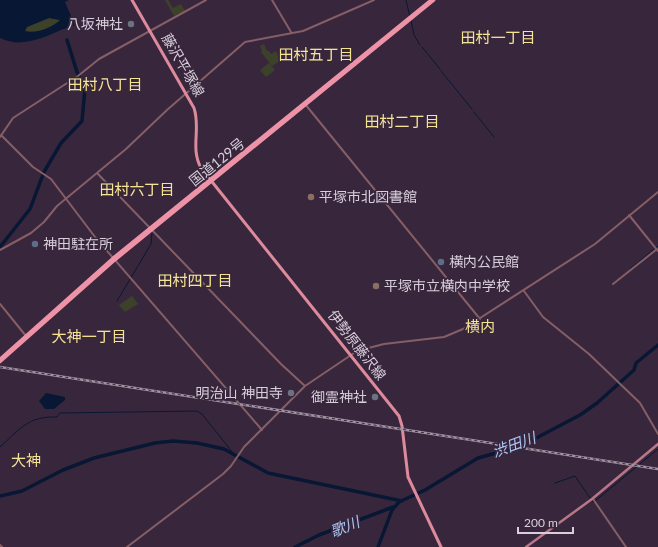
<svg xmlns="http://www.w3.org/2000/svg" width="658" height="547" viewBox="0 0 658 547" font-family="Lato,'Noto Sans JP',sans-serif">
<rect width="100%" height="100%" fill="#38273c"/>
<path fill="#3c4229" d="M165,0H168L173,8L181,4L185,11L174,16Z
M49,18L60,20C52,28 36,35 25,31L27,27Z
M264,44L267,51H269L271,54L276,51L280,61L272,66L261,52L262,50L260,46Z
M269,63L275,70L266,77L260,70Z
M132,296L138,304L125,312L119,305Z"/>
<path fill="#081734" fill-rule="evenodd" d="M0,0H69L65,2L75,25C71,28 66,28 61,30C41,39 20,48 0,38ZM49,18L60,20C52,28 36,34 25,31L27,27Z
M46,393L65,397V400L54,409H45L39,401Z"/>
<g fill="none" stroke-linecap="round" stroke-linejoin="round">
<path stroke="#081734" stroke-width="1" d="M406,0L410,17
M411,20L414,35L420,45
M422,47L440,69
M441,71L472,109
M474,112L494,137
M630,269L658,246
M117,301L151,244L152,233
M0,447C20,429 28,416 57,417L60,413L197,411L202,414L233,453
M555,483L575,476L590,498
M592,501L593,502L595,501L658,449"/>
<path stroke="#081734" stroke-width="3.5" d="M0,247L30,209L44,172L61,143L82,121L85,88L77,72L67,40
M0,496L22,491L63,470L94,458L155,443L173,441L197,443L224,449L268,473L402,501
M295,547L319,535L393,507
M378,547L392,510L399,502L425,490L478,458L521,446L580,415L597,403L634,370L636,363L658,345"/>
<path stroke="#865e66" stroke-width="2" d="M272,0L291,32
M305,104L480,319
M1,135L33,167L51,179L95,237L262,430
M0,137L13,118L78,76L99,59L206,0
M97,173L281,364L305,386
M629,215L658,251
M0,250L31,233L44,222L57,206L126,149L167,110L245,42L303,31L374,0
M613,284L657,249
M524,291L543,317L589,354L640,403L658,434
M0,304L26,336
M593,499L626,547
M0,545L2,547
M127,547L223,474L231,466L244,447L305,386L357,351L384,344L444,337L463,329L595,244L658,192"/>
<path stroke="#b77785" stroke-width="2.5" d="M526,547L592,499L658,444"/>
<path stroke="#dd8a9c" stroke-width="3" d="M132,0L194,108C201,129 190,148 201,168L399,416L402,426L408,477L441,547"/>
<path stroke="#ee92a7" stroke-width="3" d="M0,359L113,258L431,0
M0,362L115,260L434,0"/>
<defs>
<path id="rail" d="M0,367L658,469"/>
</defs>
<use href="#rail" stroke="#a193a3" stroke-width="2.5"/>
<use href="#rail" stroke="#38273c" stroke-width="1" stroke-dasharray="3" stroke-linecap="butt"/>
</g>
<g fill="#6b7280" stroke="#38273c" stroke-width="1.5">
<circle cx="131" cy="24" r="4"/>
<circle cx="291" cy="393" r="4"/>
<circle cx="375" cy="397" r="4"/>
</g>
<g fill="#8d6e63" stroke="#38273c" stroke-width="1.5">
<circle cx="311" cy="197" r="4"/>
<circle cx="376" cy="286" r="4"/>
</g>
<g fill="#5c6f8a" stroke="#38273c" stroke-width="1.5">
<circle cx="35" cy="244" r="4"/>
<circle cx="441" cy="262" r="4"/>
</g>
<g text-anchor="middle" stroke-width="3.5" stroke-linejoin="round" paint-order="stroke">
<g font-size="14" fill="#d9cedb" stroke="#38273c" text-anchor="start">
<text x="123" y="29" text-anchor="end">八坂神社</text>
<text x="319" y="202">平塚市北図書館</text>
<text x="43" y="249">神田駐在所</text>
<text x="449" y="267">横内公民館</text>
<text x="384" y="291">平塚市立横内中学校</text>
<text x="283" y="398" text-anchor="end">明治山 神田寺</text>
<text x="367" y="402" text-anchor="end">御霊神社</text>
</g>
<g font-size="14" fill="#d9cedb" stroke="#38273c">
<text transform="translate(183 65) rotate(60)" y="5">藤沢平塚線</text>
<text transform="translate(217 162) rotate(-39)" y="5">国道129号</text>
<text transform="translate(357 345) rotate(52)" y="5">伊勢原藤沢線</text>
</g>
<g font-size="15" fill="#f6e495" stroke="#38273c">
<text x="498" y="43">田村一丁目</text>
<text x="316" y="60">田村五丁目</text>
<text x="105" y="90">田村八丁目</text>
<text x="402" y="127">田村二丁目</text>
<text x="137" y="195">田村六丁目</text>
<text x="195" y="286">田村四丁目</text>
<text x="480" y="332">横内</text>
<text x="89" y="342">大神一丁目</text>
<text x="26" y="466">大神</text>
</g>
<g font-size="15" font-style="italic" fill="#abc6f5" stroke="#38273c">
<text transform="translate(514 445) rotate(-20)" y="5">渋田川</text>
<text transform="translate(345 527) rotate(-22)" y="5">歌川</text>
</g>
</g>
<path d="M518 527v6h55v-6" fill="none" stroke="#d9cedb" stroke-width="2"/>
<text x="524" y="527" font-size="12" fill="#d9cedb" stroke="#38273c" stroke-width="3" paint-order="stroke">200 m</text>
</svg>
